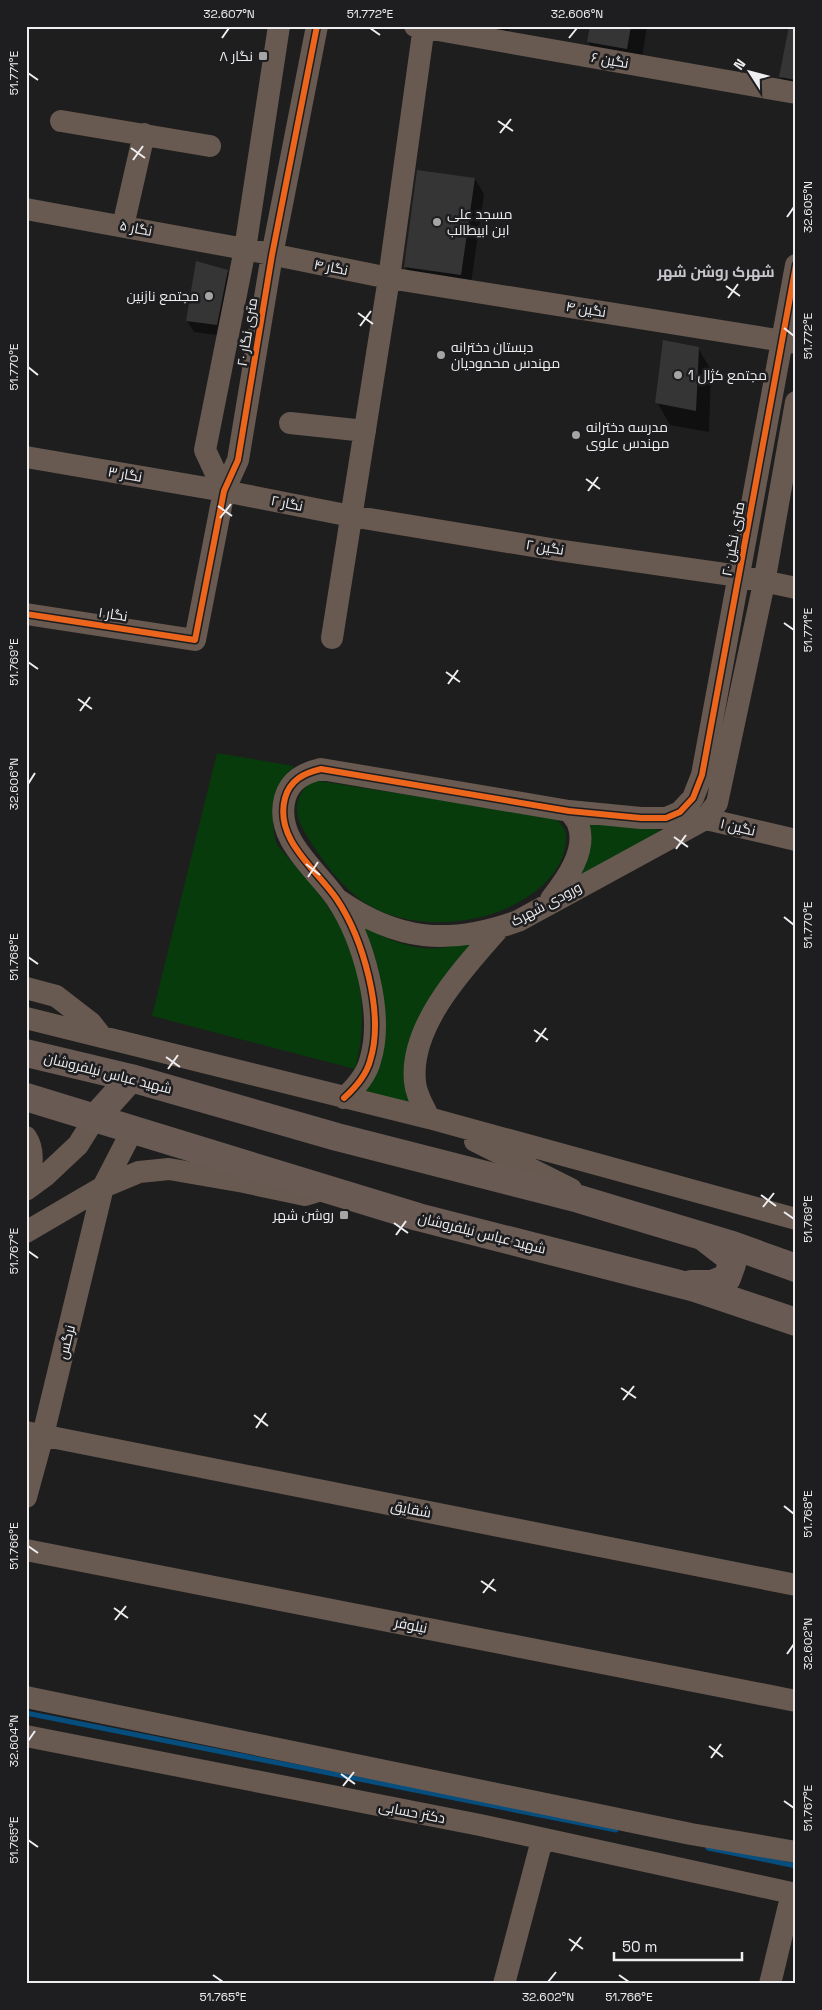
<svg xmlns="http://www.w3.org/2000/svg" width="822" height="2010" viewBox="0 0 822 2010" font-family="'Space Grotesk',Cairo,sans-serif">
<rect width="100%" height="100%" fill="#1e1e1e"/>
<path fill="#073b0b" d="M217,753L294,766C274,786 268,818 277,845C296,867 317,889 333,914C362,958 369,1019 355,1069L152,1016Z
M313,780L555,818C566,828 568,834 565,848C559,882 517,908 485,916C448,926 400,925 367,904C342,888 325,864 309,839C294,816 290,800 313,780Z
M584,819L666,831L574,879Z
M359,924C383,937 410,951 439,948C451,947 464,943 477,940L453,967L412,1107L361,1096L383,998L380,975L374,954Z"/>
<path fill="#0007" d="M453,26H509L508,48Z
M591,26H647L640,71L601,65L588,42Z
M796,26V90L787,88L780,76Z
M475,179L484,194L470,290L414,282L405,266Z
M227,271L234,282L223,336L194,332L187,321Z
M698,348L711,370L709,432L670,425L657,402Z"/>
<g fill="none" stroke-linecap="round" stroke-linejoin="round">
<path stroke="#054e7e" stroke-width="5" d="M26,1713L616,1830
M708,1848L796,1866"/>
</g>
<path fill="#353535" d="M590,26H631L627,49L587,42Z
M789,26H796V80L779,77Z
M417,170L475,178L461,275L404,267Z
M196,261L228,270L217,325L186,321Z
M663,340L699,347L696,411L655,403Z"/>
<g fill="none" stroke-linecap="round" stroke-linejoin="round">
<path stroke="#685951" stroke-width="22" d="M415,26L796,93
M61,121L210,146
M26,209L245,249L389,278L796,343
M123,226L144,134
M290,423L365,431
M26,457L224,491L351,516L557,550L739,576L796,588
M224,491L205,450L245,249L279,26
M26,614L195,640L224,491L238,460L272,255L317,26
M332,638L389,278L424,26
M693,816L796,840
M337,899C397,941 448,946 518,921L705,819L717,803L764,583L796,402
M551,899C566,880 588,850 578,824C576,819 572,815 569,811
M26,988L56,996L91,1023L102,1037
M26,1018L429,1118L796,1219
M344,1098C355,1088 366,1076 370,1061C385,1014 363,938 336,898C315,868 274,839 285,798C290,780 304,773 321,769L569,811L641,818H666L680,812L693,798L702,775L796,265
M429,1118C424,1107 416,1095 415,1082C409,1025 465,967 500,927
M26,1137C36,1152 31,1171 26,1187
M475,1141L571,1189
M26,1190L45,1176L78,1145L95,1118
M26,1232L103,1187L133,1129
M26,1432L796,1585
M26,1497L43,1435L103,1187L139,1172L169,1169L244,1182L305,1195L318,1191
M26,1550L796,1701
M26,1697L691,1834L796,1852
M26,1736L480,1825L796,1894
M504,1984L542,1840
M770,1984L792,1893"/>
<path stroke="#695a54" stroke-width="28" d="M26,1053L131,1078L337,1137L579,1199L732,1245L796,1268
M26,1097L418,1217L695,1288L796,1322
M95,1118L131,1078
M691,1284H712L727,1278L732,1264L728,1256L706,1239"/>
<defs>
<path id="cycleway" d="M26,614L195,640L224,491L238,460L272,255L317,26
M344,1098C355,1088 366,1076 370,1061C385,1014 363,938 336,898C315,868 274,839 285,798C290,780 304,773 321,769L569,811L641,818H666L680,812L693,798L702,775L796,265"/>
</defs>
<use href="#cycleway" stroke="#1e1d1f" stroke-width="9"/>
<use href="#cycleway" stroke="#eb651d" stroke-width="6"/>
</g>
<path fill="none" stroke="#eeedef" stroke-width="2" d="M370,28L380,35M222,38L229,28M569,38L577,28M28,73L38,80M498,121L513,131M500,133L511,119M131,148L145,158M133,160L143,146M787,217L794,207M726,286L740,296M728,298L738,284M358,313L373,324M360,326L371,311M784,328L794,336M28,367L38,375M586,479L600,489M588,491L598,477M218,506L232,516M220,518L231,504M784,623L794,630M28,662L38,669M446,672L460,682M448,684L458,670M78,699L92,709M80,711L90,697M28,784L35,773M674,837L688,847M676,849L686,835M306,864L320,875M308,877L318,862M784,917L794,925M28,957L38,964M534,1030L548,1040M536,1042L546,1028M166,1057L180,1067M168,1069L178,1055M761,1195L776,1206M763,1207L774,1193M784,1212L794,1219M394,1223L408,1233M396,1235L406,1221M28,1251L38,1258M621,1388L636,1398M623,1400L634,1386M254,1415L268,1426M256,1428L266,1413M784,1506L794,1514M28,1546L38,1553M481,1581L496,1591M483,1593L494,1579M114,1608L128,1618M115,1620L126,1606M787,1654L794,1644M28,1741L35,1731M709,1746L723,1757M711,1758L721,1744M341,1774L355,1784M343,1786L354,1772M784,1801L794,1808M28,1840L38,1847M569,1939L583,1949M571,1951L581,1937M213,1975L223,1982M619,1975L629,1982M548,1982L556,1972"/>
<g fill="#a5a5a6" stroke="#1e1d1f" stroke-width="2">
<rect x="258" y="51" width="10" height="10" rx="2.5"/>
<circle cx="437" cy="222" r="5"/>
<circle cx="209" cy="296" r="5"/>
<circle cx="441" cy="355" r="5"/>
<circle cx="678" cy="375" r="5"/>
<circle cx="576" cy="435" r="5"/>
<rect x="339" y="1210" width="10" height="10" rx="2.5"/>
</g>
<g text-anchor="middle" stroke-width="5" stroke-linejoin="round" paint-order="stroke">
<g font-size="14" fill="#eeedef" stroke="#1e1d1f" text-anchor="start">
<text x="253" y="61" text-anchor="end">نگار ۸</text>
<text x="447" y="219">مسجد علی<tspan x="447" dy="16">ابن ابیطالب</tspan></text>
<text x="199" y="301" text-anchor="end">مجتمع نازنین</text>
<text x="451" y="352">دبستان دخترانه<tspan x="451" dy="16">مهندس محمودیان</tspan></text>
<text x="688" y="380">مجتمع کژال 1</text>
<text x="586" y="432">مدرسه دخترانه<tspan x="586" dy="16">مهندس علوی</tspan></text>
<text x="334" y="1220" text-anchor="end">روشن شهر</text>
</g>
<g font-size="14" fill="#eeedef" stroke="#1e1d1f">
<text transform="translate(610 60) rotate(10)" y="5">نگین ۶</text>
<text transform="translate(136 228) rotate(11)" y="5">نگار ۵</text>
<text transform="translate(331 267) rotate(11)" y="5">نگار ۴</text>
<text transform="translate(586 309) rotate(9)" y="5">نگین ۴</text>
<text transform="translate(247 332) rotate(-81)" y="5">۲۰ متری نگار</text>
<text transform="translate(125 474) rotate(10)" y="5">نگار ۳</text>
<text transform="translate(287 503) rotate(11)" y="5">نگار ۲</text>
<text transform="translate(733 539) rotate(-80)" y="5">۲۰ متری نگین</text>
<text transform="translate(545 547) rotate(9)" y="5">نگین ۲</text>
<text transform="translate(113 614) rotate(9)" y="5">نگار ۱</text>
<text transform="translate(738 827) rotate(13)" y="5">نگین ۱</text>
<text transform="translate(546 904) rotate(-28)" y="5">ورودی شهرک</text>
<text transform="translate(108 1073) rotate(14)" y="5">شهید عباس نیلفروشان</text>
<text transform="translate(482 1233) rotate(14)" y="5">شهید عباس نیلفروشان</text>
<text transform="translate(66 1342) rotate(-76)" y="5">نرگس</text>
<text transform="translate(411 1509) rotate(11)" y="5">شقایق</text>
<text transform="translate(411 1625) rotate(11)" y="5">نیلوفر</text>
<text transform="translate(412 1812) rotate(11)" y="5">دکتر حسابی</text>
</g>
<g font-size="15" font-weight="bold" fill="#c7c5c9" stroke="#1e1d1f">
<text x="716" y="277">شهرک روشن شهر</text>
</g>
</g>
<rect width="822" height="2010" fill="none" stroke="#1e1d1f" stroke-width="55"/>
<g transform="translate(750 72) rotate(306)" stroke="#1e1d1f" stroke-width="4" paint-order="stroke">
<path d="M0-4L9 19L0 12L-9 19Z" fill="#eeedef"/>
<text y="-8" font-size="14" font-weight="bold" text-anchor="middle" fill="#eeedef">N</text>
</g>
<path d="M614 1952v8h128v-8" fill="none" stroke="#eeedef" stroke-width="2.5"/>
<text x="622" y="1952" font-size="15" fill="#eeedef" stroke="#1e1d1f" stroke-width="4" paint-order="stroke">50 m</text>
<rect x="28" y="28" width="766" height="1954" fill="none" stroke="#eeedef" stroke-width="2"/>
<g font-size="12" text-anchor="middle" fill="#eeedef">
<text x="229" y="18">32.607°N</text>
<text x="370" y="18">51.772°E</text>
<text x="577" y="18">32.606°N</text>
<text transform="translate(14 73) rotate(-90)" y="4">51.771°E</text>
<text transform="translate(808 207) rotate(-90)" y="4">32.605°N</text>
<text transform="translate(808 336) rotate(-90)" y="4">51.772°E</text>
<text transform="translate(14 367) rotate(-90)" y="4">51.770°E</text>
<text transform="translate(808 630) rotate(-90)" y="4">51.771°E</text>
<text transform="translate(14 662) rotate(-90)" y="4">51.769°E</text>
<text transform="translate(14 784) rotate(-90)" y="4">32.606°N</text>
<text transform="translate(808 925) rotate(-90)" y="4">51.770°E</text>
<text transform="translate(14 957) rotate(-90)" y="4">51.768°E</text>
<text transform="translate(808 1219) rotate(-90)" y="4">51.769°E</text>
<text transform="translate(14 1251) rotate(-90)" y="4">51.767°E</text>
<text transform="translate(808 1514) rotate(-90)" y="4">51.768°E</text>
<text transform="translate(14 1546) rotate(-90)" y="4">51.766°E</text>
<text transform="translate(808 1644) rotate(-90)" y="4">32.602°N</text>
<text transform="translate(14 1741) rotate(-90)" y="4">32.604°N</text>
<text transform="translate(808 1808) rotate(-90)" y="4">51.767°E</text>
<text transform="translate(14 1840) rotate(-90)" y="4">51.765°E</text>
<text x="223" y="2001">51.765°E</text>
<text x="548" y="2001">32.602°N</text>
<text x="629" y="2001">51.766°E</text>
</g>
</svg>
